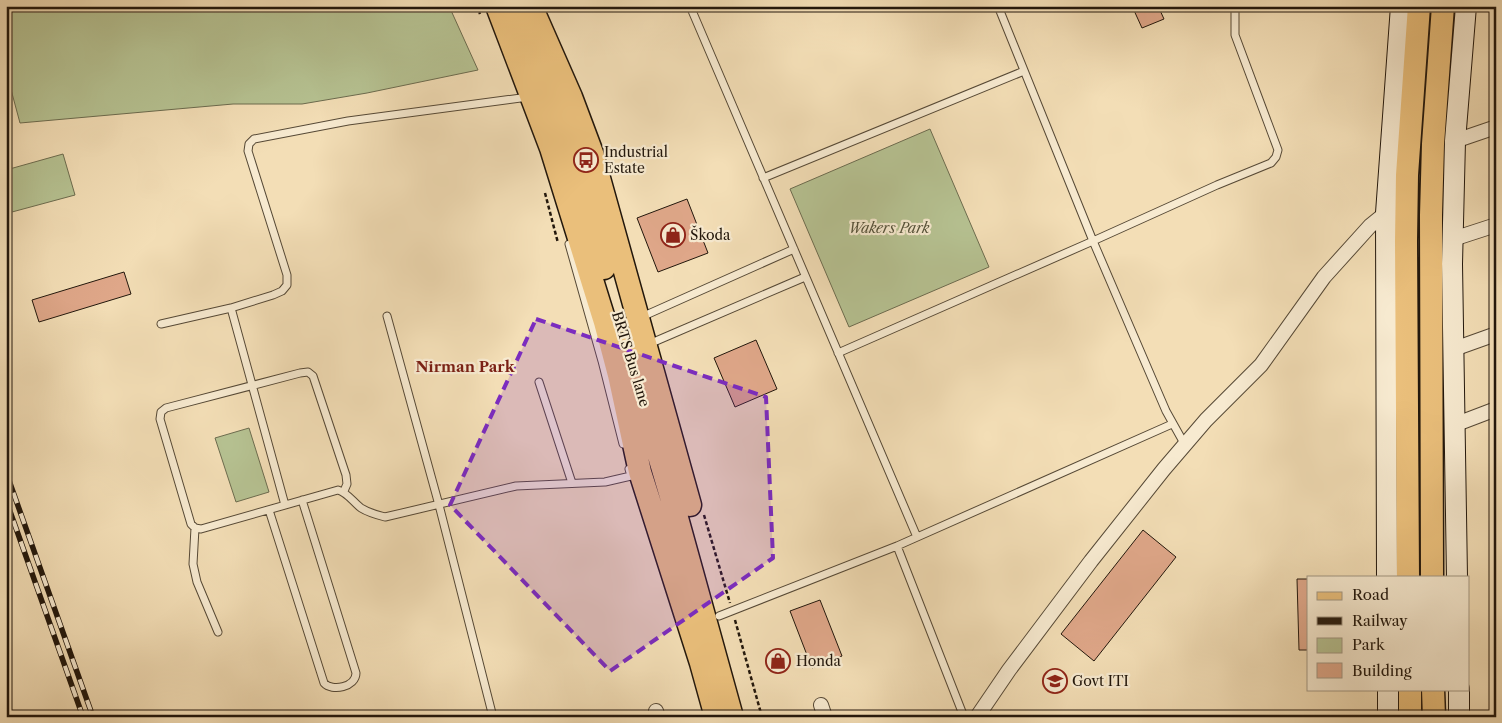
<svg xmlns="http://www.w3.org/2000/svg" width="1502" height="723" viewBox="0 0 1502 723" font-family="'Libre Caslon Text',serif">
<rect width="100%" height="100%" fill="#f3deb6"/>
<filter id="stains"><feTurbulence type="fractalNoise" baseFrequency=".004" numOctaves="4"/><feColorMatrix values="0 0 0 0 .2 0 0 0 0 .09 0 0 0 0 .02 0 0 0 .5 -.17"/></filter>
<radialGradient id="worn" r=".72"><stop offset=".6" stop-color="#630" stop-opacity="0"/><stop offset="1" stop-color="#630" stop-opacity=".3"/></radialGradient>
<path fill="#b6c292" stroke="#6c6c4f" d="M6,6H449L478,70L367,93L302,104H233L20,123L6,71Z
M930,129L989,267L849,327L790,189Z
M63,154L75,195L12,212L6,190V170Z
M249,428L269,492L236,502L215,438Z"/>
<path fill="#dfa789" stroke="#22170c" d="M1132,6H1158L1164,19L1142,28Z
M687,199L708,253L658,272L637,218Z
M124,272L131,294L39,322L32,300Z
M756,340L777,389L735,407L714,358Z
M1143,530L1176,557L1094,661L1061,634Z
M1297,579H1308V650H1299Z
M820,600L842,656L812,668L790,611Z"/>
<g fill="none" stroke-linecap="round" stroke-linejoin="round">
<defs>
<path id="lane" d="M690,6L917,537
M763,178L1024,71
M569,244L602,361L623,444
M231,308L285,505
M387,316L439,505L493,717
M161,324L231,308L273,295L282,291L287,285V275L248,151L249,144L254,139L348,121L528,97
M611,329L637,319L794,249
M649,344L805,277
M838,353L1093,241L998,6
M539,382L572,483
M1185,445L1166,411L1093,241L1217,185L1271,163L1276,157L1278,150L1235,35V6
M344,491L347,484L346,475L313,376L308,372L300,373L166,408L161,412L160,419L191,524L195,528L201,529L338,490C348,493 353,502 361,508C369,513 377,515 385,517L516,486L605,482L631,476L629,469
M269,510L324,683C332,692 356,687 356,673L302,500
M195,528L193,564L197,582L218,632
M897,546L964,717
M719,616L897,546L1172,424"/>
<path id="street" d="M1455,141L1496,127
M1453,239L1496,225
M1454,349L1496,334
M1454,425L1496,409
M821,705L825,717
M656,711L658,717
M977,717L1009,670L1091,561L1164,469L1206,420L1261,365L1324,277L1370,226L1386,213"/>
<path id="secondary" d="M1387,577L1386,213L1401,6
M1457,577L1452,264L1455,141L1466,6
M1388,689V717
M1459,689V717"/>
<path id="primary" d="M497,6L551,148L605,322L619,375L640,472L701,663L716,717
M514,6L532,49L573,163L604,268
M531,6L571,97L592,153L690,505
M626,344L672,500L732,717
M1408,577L1406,241L1407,175L1419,6
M1432,577L1431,215L1433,144L1443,6
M1410,689V717
M1433,689L1434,717"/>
</defs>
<use href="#lane" stroke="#564936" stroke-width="9"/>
<use href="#street" stroke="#564936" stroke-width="16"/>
<use href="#secondary" stroke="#22170c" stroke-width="22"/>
<use href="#primary" stroke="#22170c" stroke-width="25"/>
<path stroke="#22170c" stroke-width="2.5" stroke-dasharray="4 2.5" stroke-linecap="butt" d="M477,6L480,14
M545,193L558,243
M704,515L730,603
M735,620L762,717"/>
<use href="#lane" stroke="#f7ead0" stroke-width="7"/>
<use href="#street" stroke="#f7ead0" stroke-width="14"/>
<use href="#secondary" stroke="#f7ead0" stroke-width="20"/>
<use href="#primary" stroke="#eabf7b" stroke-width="22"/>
<defs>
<path id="rail" d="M6,472L93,717
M6,500L83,717"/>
</defs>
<use href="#rail" stroke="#22170c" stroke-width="5.5"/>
<use href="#rail" stroke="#f7ead0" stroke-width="4" stroke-dasharray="11" stroke-linecap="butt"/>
</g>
<path fill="#7b2cbf" fill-opacity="0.2" stroke="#7b2cbf" stroke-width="4" stroke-dasharray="10 6" stroke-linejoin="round" d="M536,319L766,397L773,558L610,671L450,505Z"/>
<defs>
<symbol id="bus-ring" viewBox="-11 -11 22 22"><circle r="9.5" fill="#f7ead0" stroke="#8f2418" stroke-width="1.5"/><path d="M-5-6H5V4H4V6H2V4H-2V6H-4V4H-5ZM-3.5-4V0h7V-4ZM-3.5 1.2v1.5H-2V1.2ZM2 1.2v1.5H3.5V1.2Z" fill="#8f2418"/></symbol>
<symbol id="shop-ring" viewBox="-11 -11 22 22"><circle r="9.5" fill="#f7ead0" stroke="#8f2418" stroke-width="1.5"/><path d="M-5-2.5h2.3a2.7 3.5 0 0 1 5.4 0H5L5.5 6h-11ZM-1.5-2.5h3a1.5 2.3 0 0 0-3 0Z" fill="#8f2418"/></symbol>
<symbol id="university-ring" viewBox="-11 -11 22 22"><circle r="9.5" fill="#f7ead0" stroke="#8f2418" stroke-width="1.5"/><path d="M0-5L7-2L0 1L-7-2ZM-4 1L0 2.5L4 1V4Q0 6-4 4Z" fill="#8f2418"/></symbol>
</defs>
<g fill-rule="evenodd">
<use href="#bus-ring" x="572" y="146" width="28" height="28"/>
<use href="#shop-ring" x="659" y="221" width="28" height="28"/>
<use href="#shop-ring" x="764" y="647" width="28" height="28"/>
<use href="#university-ring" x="1041" y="667" width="28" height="28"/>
</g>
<g text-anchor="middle" stroke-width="4.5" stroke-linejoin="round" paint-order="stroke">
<g font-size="14" fill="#22170c" stroke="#f7ead0" text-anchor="start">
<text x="604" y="157">Industrial<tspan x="604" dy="16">Estate</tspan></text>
<text x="690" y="240">Škoda</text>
<text x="796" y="666">Honda</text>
<text x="1072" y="686">Govt ITI</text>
</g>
<g font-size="14" font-style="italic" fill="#56533b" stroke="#f7ead0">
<text x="889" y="233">Wakers Park</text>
</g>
<g font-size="14" fill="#22170c" stroke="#f7ead0">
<text transform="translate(631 359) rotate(73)" y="5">BRTS Bus lane</text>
</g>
<g font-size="15" font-weight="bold" fill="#7a1f14" stroke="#f7ead0">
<text x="465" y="372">Nirman Park</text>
</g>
</g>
<rect width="1502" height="723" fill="none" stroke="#f3deb6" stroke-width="25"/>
<rect x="8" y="8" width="1487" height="708" fill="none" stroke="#22170c" stroke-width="2.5"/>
<rect x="12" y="12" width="1477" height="698" fill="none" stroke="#22170c"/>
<rect x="1307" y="576" width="162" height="115" fill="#f7ead0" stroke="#a29682"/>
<rect x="1317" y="592" width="25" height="8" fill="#eabf7b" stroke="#a29682"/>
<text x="1352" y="600" font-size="15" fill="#22170c">Road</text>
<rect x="1317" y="617" width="25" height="8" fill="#22170c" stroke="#a29682"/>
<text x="1352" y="626" font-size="15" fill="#22170c">Railway</text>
<rect x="1317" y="638" width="25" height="15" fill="#b6c292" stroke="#a29682"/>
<text x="1352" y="650" font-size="15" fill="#22170c">Park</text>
<rect x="1317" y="663" width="25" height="15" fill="#dfa789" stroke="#a29682"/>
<text x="1352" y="676" font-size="15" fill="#22170c">Building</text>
<rect width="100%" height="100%" filter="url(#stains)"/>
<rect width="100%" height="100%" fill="url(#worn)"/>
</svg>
